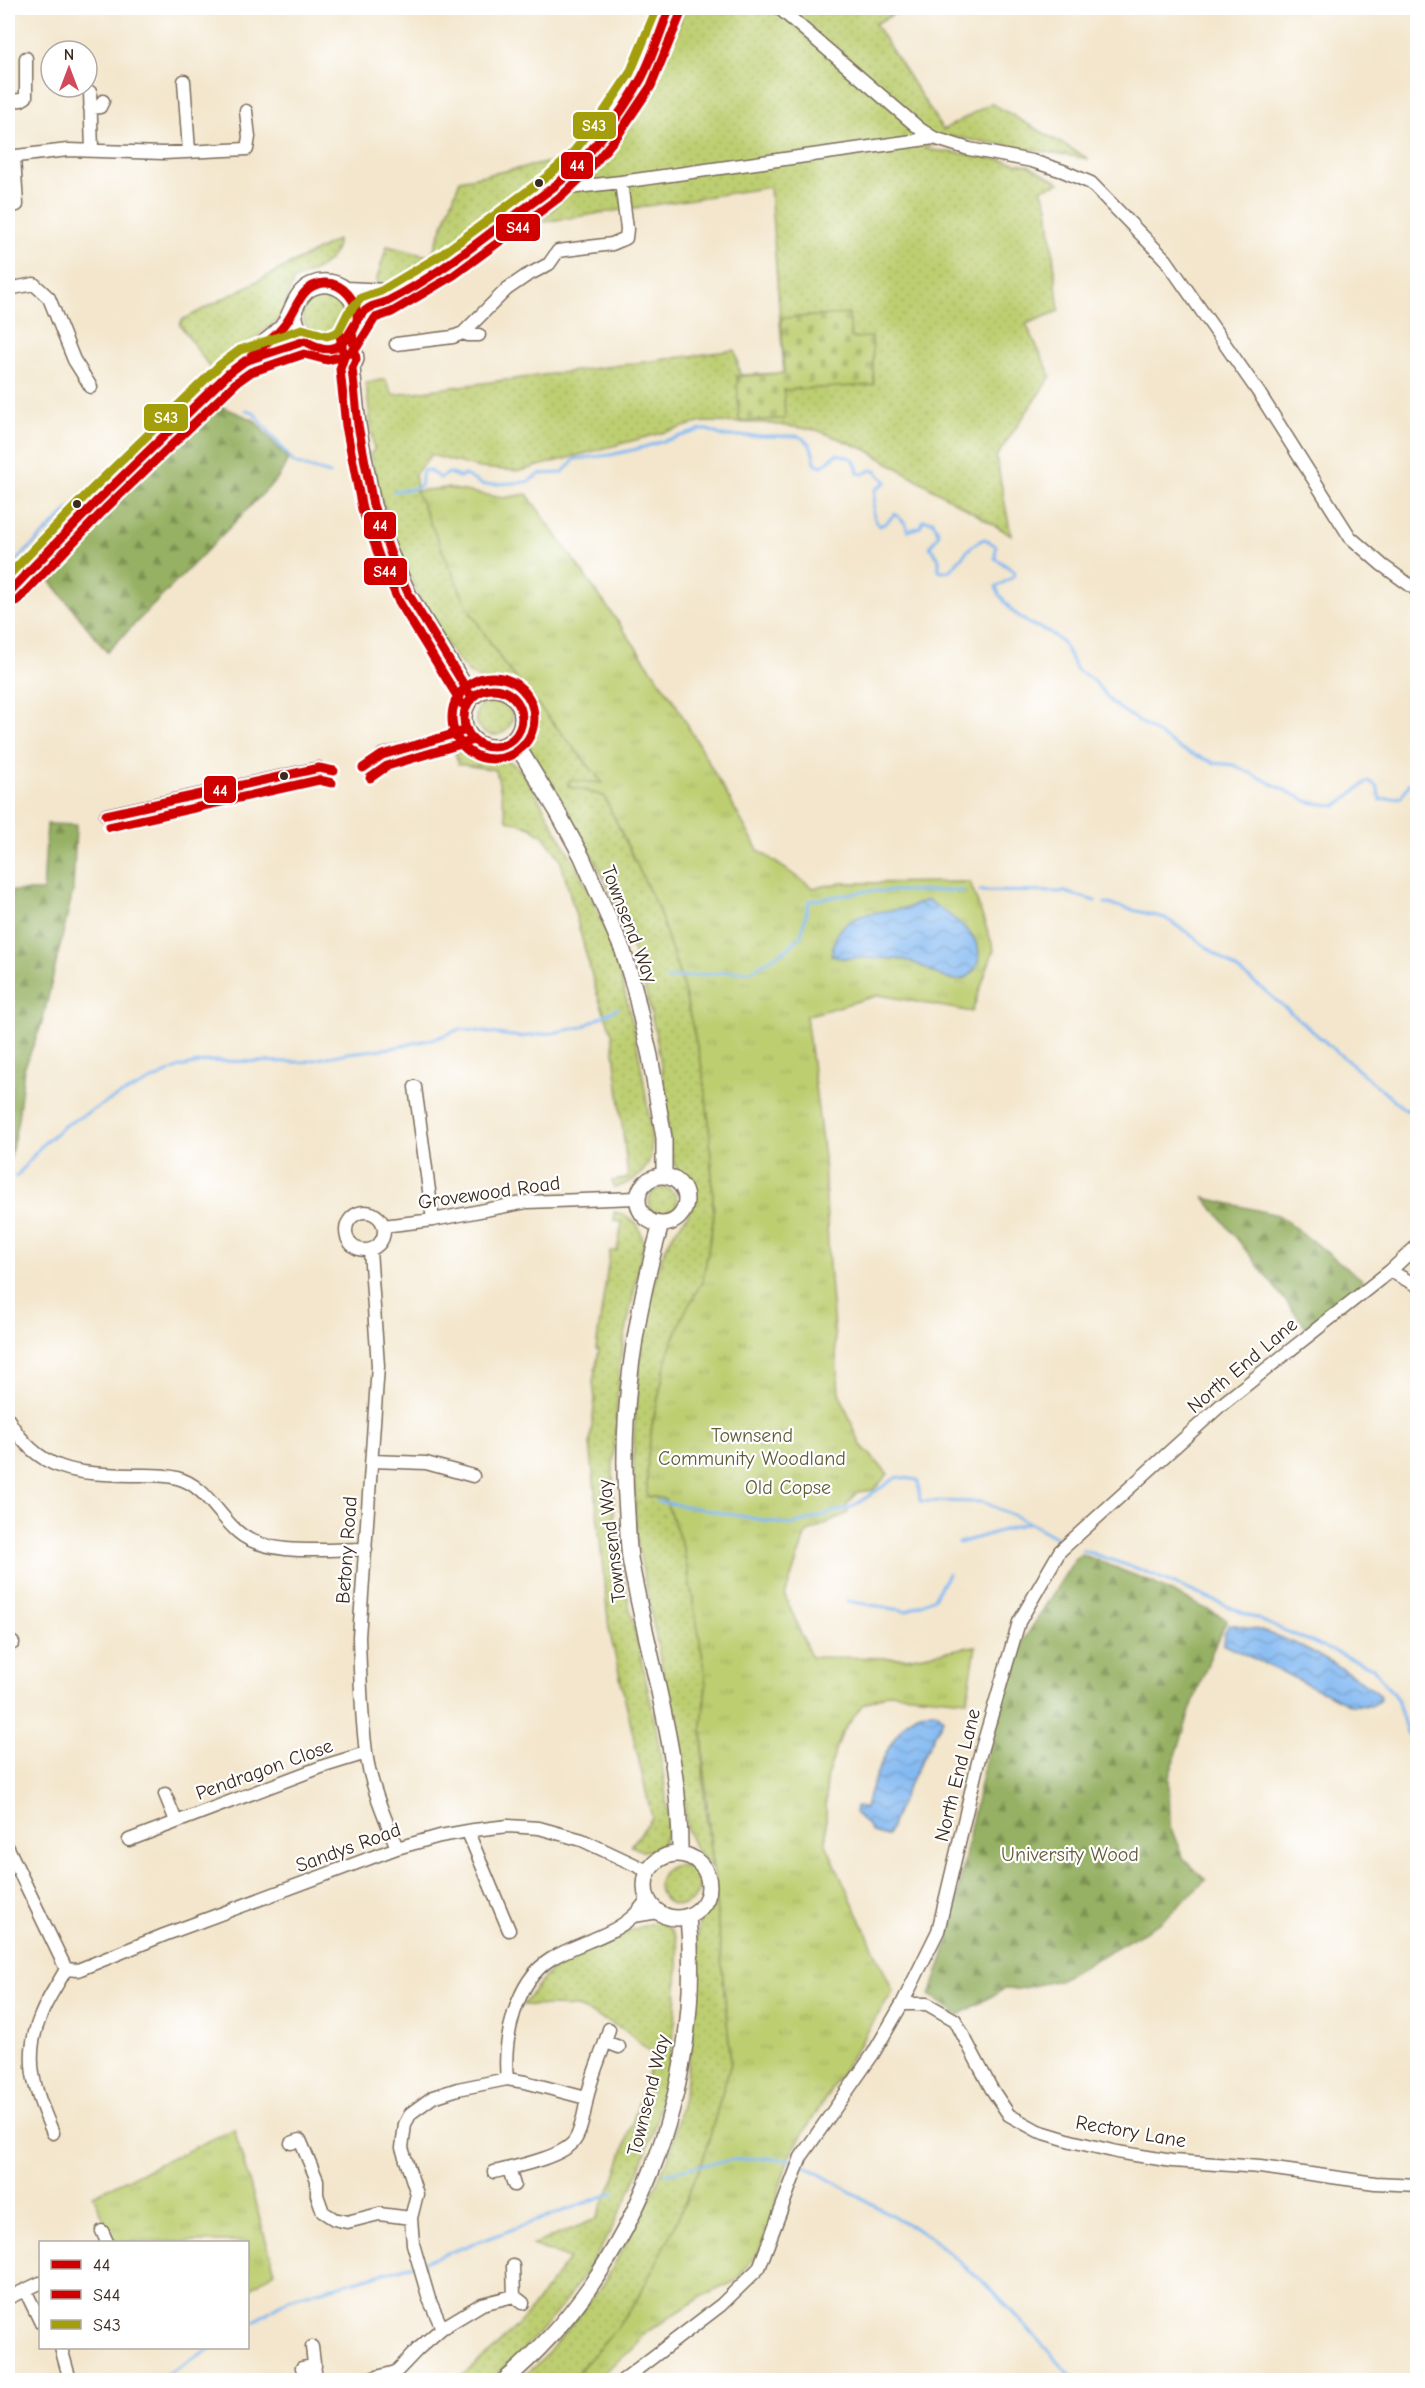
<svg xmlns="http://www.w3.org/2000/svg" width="1425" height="2388" viewBox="0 0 1425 2388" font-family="'Comic Neue',sans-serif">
<defs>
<pattern id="grass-dots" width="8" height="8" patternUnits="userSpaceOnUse" patternTransform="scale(1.5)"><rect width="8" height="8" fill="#bdce71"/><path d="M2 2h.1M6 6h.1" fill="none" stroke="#a3b161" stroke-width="1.8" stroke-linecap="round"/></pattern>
<pattern id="forest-firs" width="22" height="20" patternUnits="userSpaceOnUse" patternTransform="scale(1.5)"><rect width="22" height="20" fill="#96b163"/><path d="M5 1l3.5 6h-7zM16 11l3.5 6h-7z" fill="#7c9051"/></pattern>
<pattern id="cemetery-stones" width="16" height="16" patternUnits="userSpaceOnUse" patternTransform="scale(1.5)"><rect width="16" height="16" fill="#bdce71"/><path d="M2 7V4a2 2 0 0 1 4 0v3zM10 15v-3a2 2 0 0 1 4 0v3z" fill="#a3b161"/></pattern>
<pattern id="park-tufts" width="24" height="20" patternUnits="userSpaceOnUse" patternTransform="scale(1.5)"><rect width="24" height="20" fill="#bdce71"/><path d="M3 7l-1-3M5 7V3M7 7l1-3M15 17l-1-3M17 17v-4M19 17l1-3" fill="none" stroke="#a3b161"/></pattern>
<pattern id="water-waves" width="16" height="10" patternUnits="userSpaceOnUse" patternTransform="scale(1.5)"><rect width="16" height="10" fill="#83b9f2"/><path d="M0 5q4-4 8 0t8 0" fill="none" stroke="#6c97c3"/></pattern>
</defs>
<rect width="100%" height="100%" fill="#fff"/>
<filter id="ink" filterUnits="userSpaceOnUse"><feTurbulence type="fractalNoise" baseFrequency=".0167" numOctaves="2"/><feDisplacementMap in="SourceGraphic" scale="12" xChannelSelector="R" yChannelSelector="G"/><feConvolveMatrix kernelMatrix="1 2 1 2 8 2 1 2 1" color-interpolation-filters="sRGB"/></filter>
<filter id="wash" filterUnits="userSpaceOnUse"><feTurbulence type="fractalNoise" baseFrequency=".008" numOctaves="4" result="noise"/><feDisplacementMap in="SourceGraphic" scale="24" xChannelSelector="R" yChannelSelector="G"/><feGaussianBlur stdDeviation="1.35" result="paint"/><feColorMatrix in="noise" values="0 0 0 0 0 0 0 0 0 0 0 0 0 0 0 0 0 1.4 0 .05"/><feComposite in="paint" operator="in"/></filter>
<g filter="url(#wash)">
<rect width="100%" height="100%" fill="#f3e6cc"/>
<path fill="url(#grass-dots)" stroke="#7c7c48" stroke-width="1.5" d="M684,8H905L875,24L943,130L991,103L1089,159L954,137L923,149L973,155L1028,165L1060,183L1041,189L1048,206L1059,311L1026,324L1051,376L996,457L1011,535L867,450L817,430L763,423L702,422L520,471L479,468L431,455L415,474L417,491L468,608L504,664L603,783L570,781L568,786L604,796L659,911L683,986L702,1067L709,1122L714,1216L703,1280L684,1314L668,1353L652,1426L648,1457V1496L665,1499L684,1550L704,1664L706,1687L702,1727L704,1794L712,1869L695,1849L687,1828L678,1750L637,1541C630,1452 633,1360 657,1273C661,1258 667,1243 676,1230C682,1221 690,1216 691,1205C694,1187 675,1172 672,1156C667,1130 667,1104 663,1078C656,1028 643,975 625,928C608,881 583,836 558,794C549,781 538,768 531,754C523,736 531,712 519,697C504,680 480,688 463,666C418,613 384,521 370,454L374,450L366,383L385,379L393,395L735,350L740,375L784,373L770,187L543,222L572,186L607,156L620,141L677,32Z
M551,162L555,170L491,224L437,265L394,287L376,282L387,246L431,257L460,180Z
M337,240C338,262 311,273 294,280L280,318L213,372L180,325L182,320Z
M324,289L347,299L350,323C319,363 277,308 324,289Z
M476 717a18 18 0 1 1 36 0a18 18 0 1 1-36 0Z
M455,752C475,754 501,754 517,767C527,775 544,808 551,821C561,839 572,858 582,877C617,947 636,1026 647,1103C649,1117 654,1145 650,1158C644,1176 631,1183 614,1188L612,1181L628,1178L612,1033L597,994L560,858L543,836L531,827L507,820L496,770L458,764Z
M649 1202a14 14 0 1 1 28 0a14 14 0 1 1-28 0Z
M614,1212L622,1214L637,1223L644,1242L620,1361L613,1466L614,1517L625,1586L655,1722L664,1778L668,1818L667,1836L658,1850L642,1851L631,1846L652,1818L609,1629L590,1443L595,1399L593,1382L599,1350L596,1349L610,1251H617L622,1223L614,1220Z
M659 1885a20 20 0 1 1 40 0a20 20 0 1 1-40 0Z
M715,1892L731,2063L703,2160L672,2233L634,2305L606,2341L571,2380H519L544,2358L603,2285L642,2213L669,2157L685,2088L696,1996L695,1946L700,1919Z
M659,1922C684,1931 678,1960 677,1981C675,2132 605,2283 490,2380H457L493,2350L526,2316L569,2259L532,2245L596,2219L615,2177L654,2055L623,2029L577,2007L523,2005C534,1992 546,1972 560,1963C582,1950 635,1926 659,1922Z"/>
<path fill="url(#forest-firs)" stroke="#686e40" stroke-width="1.5" d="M213,395L220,406L254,420L288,459L278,478L107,652L45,574Z
M47,824L76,825L73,891L42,1023L24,1069L18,1119L8,1169V891H43Z
M1205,1198L1278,1215L1364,1281L1306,1327Z
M1081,1554L1149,1581L1227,1619L1214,1647L1191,1708L1169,1777L1170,1827L1184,1859L1206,1880L1161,1922L1059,1980L1018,1989H1004L959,2015L930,1995L950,1937L971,1825L998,1703L1011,1660L1075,1559Z"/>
<path fill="url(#cemetery-stones)" stroke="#7c7c48" stroke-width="1.5" d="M849,314L851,338L872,337L874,385L784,390L785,419L739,421L737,376L784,373L781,318Z"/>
<path fill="url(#park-tufts)" stroke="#7c7c48" stroke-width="1.5" d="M447,488L503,498L527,494L674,701L758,850L813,888L841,883L970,882L994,949L972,1012L879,995L806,1016L824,1157L829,1266L839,1392L860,1444L888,1474L873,1490L858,1492L846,1506L848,1513L806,1533L785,1596L811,1657L906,1658L976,1646L967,1700L889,1693L862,1705L842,1733L826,1779V1844L893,1991L789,2156L774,2209L760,2249L736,2281L703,2296L642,2335L633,2349L604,2372L590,2380H571L606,2341L634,2305L672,2233L703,2160L731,2063L706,1794L702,1726L706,1687L704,1664L684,1550L665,1499L647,1496L648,1457L652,1426L668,1353L684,1314L703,1280L714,1216L709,1122L702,1067L683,986L659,911L604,796L568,786L570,780L603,783L504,664L468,608L416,491Z
M234,2129L275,2272L248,2290V2242H114L93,2195Z"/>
<path fill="url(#water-waves)" stroke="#5f7288" stroke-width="1.5" d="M928,900C948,915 993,939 975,969C971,976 964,980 956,980C941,981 920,962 904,960C883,957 860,959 839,958L831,955C833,949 834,939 838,933C851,911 885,912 906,908C913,907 920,902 928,900Z
M1229,1624C1281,1630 1339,1663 1380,1695V1701L1371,1706L1351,1705L1223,1644L1224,1634Z
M938,1712L943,1719L906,1790L887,1836L872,1832L866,1823L855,1813L856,1807L865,1808C871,1784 893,1728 915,1715C920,1711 931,1712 938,1712Z"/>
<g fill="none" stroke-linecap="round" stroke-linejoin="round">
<path stroke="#83b9f2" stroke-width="3" d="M246,410L253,412L294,463L330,474
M394,491L413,489L420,486L423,471L428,470L440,478L449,473L459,477L465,475L483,485L527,482L540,474L562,473L575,459L610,455L637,449L701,430H708L723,436H798C815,444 810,449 816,464L822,466L837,454C851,457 856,458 858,473L863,474L872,470L877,472L886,482L875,490C875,507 869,511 879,526L886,523L895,514L905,523L908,531L920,527L923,520L933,521L939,534L930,547L939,559V571H950C960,560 969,544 985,539L996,546L995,558L1015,572L1013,577L996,587L999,594L1012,611L1028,623L1049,632L1063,643L1076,669L1094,681L1113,704L1182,750L1215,763L1234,765L1309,802L1336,806L1368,781L1377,786L1380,800L1401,797L1410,783L1418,784
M8,569L173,408
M980,891L1065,892L1095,901
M1105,903L1165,918L1188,933L1263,989L1404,1109L1418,1114
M666,979L726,972L751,971L790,947L801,935L809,901L867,891H964
M16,1177L43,1144L64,1126L116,1097L180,1067L208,1061L304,1062L348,1053L392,1048L437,1038L460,1029L520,1037L552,1033L582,1027L618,1008
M657,1501L790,1525L852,1507L897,1477L918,1480L920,1501L983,1502L1028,1522L1055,1537
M959,1543L1027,1523
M1082,1550L1144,1571L1373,1668L1397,1699L1407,1733L1418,1748
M847,1601L907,1611L934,1598L948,1574
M802,2164L930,2237L991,2289L1075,2380
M665,2174C702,2163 758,2153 796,2161
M423,2262L615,2192
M248,2325L289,2299L417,2264
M157,2380L211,2348"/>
</g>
</g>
<g filter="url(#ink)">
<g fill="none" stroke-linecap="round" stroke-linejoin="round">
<defs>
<path id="minor" d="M779,8L920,129L934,138L969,149L1032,161L1063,171L1091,183L1166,260L1259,393L1350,537L1382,565L1418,591
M184,81L189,151
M90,92L92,149
M8,101L21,100L26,97V58
M90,108L100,107L103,101
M8,157L68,150L164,153L247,149L249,137L246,111
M556,185L568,188L621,182L934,138
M8,206L17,205L14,157
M8,289L34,284L49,298L74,360L91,387
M463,333L468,335H479
M396,344L453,337L463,333L507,289L526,276L549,264L558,251L612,244L626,238L627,229L621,182
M382,755L449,737L467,730
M106,815L319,768
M415,1087L433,1220
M346 1231a19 19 0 1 1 38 0a19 19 0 1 1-38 0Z
M383,1226L433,1220L527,1202L637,1198
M370,1250L378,1366L359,1637C360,1675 361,1714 366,1752C370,1785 385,1817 397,1848
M1390,1271L1418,1286
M8,1419C38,1472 76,1474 132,1475C147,1475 163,1474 177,1478C205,1485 217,1514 238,1532C266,1557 329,1549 366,1549
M372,1461L426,1463L473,1476
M8,1644L13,1643
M165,1794L176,1821
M474,1830L470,1837L509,1930
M129,1840L324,1766L366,1753
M8,1848L66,1969
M634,1916L658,1912
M66,1969L78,1970L164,1935L397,1848L440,1836L474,1830L508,1826L539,1828L582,1840L648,1871
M902,2004H927L955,2020L991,2088L1009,2115L1038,2131L1071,2141L1117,2152L1172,2161L1260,2167L1375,2183L1418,2185
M606,2042L619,2047
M507,2079C503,2041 515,1981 551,1959C576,1943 610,1937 632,1917C638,1912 643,1905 647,1900
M53,2133C35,2091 22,2059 41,2015C47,1999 58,1984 66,1969
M291,2143L300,2140L317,2180V2195L323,2212L334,2219L347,2222L379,2214L411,2218
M509,2169L514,2185
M494,2172C514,2167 564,2157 575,2140C584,2126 585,2102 590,2086C595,2067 604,2049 609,2029
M102,2231L107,2242
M513,2266L514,2296
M26,2292L40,2321
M8,2298L40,2283
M442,2328L429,2299L413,2244L411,2218L417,2194L402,2148L405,2124L411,2113L433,2097L458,2089L507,2079L525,2082L586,2098
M312,2347L316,2380
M61,2348L70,2380
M302,2368L315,2366
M366,2380L396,2372L418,2349L442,2328L482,2304L514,2296L523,2303
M623,2380L721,2305L759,2268L801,2157L873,2054L902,2004L938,1931L979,1758L1019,1622L1060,1551L1221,1405L1390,1271L1418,1245"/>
<path id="major" d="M352,333L356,359L352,368L358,425L373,505L391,555L409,595L472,698
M334,347L342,362L352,368
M464 718a29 29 0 1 1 58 0a29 29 0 1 1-58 0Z
M513,739L557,811L582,857L623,951L634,987L650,1056L664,1138V1176
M638 1200a24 24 0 1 1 48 0a24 24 0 1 1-48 0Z
M661,1224C634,1318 619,1416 627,1514C628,1531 628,1548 631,1564C649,1661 681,1754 680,1854
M645 1886a32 32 0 1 1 64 0a32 32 0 1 1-64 0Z
M505,2380C635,2271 705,2085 688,1917"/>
<path id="highway" d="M346,291L386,293L398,291
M358,320L368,308L386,302L448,265L556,185L580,163L608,128L641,79L670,8
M259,356L305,341
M8,593C70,529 132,465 196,403C216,384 237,367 258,349C266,343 275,337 282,329C294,316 294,294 312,286C335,276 360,296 358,320C353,358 296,358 293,313"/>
</defs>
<use href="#minor" stroke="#7b6c5b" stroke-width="15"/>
<use href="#major" stroke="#7b6c5b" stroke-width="18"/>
<use href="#highway" stroke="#7b6c5b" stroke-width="21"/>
<use href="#minor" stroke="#fff" stroke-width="12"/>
<use href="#major" stroke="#fff" stroke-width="15"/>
<use href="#highway" stroke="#fff" stroke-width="18"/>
<defs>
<path id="bus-1" d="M352,333L356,359L352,368L358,425L373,505L391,555L409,595L472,698
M251,356C261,347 273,339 282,328C297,313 298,285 324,283C343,282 359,302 357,320C356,328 351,334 346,340
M8,593L97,501L229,373L245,361L305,341C351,368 347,318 371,307C376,305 382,304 388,301C427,281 462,255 497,228C517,214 537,200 556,185C588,159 620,116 641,79C653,57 660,31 670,8
M464 718a29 29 0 1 1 58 0a29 29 0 1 1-58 0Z
M363,768L382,755L467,730
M106,815L319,768L334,771"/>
<path id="bus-2" d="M340,335L344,357L340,369L346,426L362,509L380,559L398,600L462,704
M17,601L105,509L237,382L251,372L304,354L327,360L344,356L357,347L375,318L392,312L454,275L564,194L589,170L618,135L651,86L681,13
M452 718a41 41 0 1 1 82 0a41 41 0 1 1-82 0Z
M370,778L387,766L471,741
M109,827L319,780L332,783"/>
<path id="bus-3" d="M8,576L89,492L221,364L240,350L302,329L327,336L334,334L339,331L348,313L361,298L381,291L441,255L548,176L571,155L598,121L630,73L657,8"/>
</defs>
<use href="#bus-1" stroke="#fff" stroke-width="14"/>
<use href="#bus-2" stroke="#fff" stroke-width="14"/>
<use href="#bus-3" stroke="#fff" stroke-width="14"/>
<use href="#bus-1" stroke="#d00000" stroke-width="9"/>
<use href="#bus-2" stroke="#d00000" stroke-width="9"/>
<use href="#bus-3" stroke="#a39e09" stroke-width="9"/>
</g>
</g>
<g fill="#3b2a1e" stroke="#fff" stroke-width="2">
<circle cx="539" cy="183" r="5"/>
<circle cx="77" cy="504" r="5"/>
<circle cx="284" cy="776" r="5"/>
</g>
<g text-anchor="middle" stroke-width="4.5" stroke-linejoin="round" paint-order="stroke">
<g font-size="20" fill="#3b2a1e" stroke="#fff">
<text transform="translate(630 924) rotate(69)" y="7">Townsend Way</text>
<text transform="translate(489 1192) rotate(-8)" y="7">Grovewood Road</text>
<text transform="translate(1242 1365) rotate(-40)" y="7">North End Lane</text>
<text transform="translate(611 1541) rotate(-97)" y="7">Townsend Way</text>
<text transform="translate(346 1550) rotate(-86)" y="7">Betony Road</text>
<text transform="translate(264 1769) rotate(-20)" y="7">Pendragon Close</text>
<text transform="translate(957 1775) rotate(-76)" y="7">North End Lane</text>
<text transform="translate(348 1847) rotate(-20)" y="7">Sandys Road</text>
<text transform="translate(648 2095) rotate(-76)" y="7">Townsend Way</text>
<text transform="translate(1131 2131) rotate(10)" y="7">Rectory Lane</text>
</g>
<g font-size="20" fill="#625b37" stroke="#fff">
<text x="752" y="1442">Townsend<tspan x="752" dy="23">Community Woodland</tspan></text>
<text x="788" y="1494">Old Copse</text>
<text x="1070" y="1861">University Wood</text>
</g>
</g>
<g stroke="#fff" stroke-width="2">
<rect x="572" y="111" width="45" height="29" rx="6" fill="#a39e09"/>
<rect x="560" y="151" width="34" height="29" rx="6" fill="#d00000"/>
<rect x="495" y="213" width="46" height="29" rx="6" fill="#d00000"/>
<rect x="143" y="403" width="46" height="29" rx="6" fill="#a39e09"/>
<rect x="363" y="511" width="34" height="29" rx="6" fill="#d00000"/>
<rect x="363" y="557" width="45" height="29" rx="6" fill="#d00000"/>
<rect x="203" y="775" width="34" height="29" rx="6" fill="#d00000"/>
</g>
<g font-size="16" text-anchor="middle" font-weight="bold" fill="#fff">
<text x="594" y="131">S43</text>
<text x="577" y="171">44</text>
<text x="518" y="233">S44</text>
<text x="166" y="423">S43</text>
<text x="380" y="531">44</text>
<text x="385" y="577">S44</text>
<text x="220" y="796">44</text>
</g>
<rect width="1425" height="2388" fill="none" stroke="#fff" stroke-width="30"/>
<rect x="39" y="2241" width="210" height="108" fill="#ffffff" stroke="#b1aaa5" stroke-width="1.5"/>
<rect x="51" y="2260" width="30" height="9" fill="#d00000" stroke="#b1aaa5" stroke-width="1.5"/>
<text x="93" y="2271" font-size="18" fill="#3b2a1e">44</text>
<rect x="51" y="2290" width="30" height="9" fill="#d00000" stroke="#b1aaa5" stroke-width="1.5"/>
<text x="93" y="2301" font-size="18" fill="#3b2a1e">S44</text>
<rect x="51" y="2320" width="30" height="9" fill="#a39e09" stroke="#b1aaa5" stroke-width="1.5"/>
<text x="93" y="2331" font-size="18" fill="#3b2a1e">S43</text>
<g transform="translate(69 69)"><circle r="28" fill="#ffffff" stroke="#b1aaa5" stroke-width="1.5"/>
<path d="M0-4.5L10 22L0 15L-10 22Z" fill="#d1495b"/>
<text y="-9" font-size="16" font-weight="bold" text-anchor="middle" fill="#3b2a1e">N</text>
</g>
</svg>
